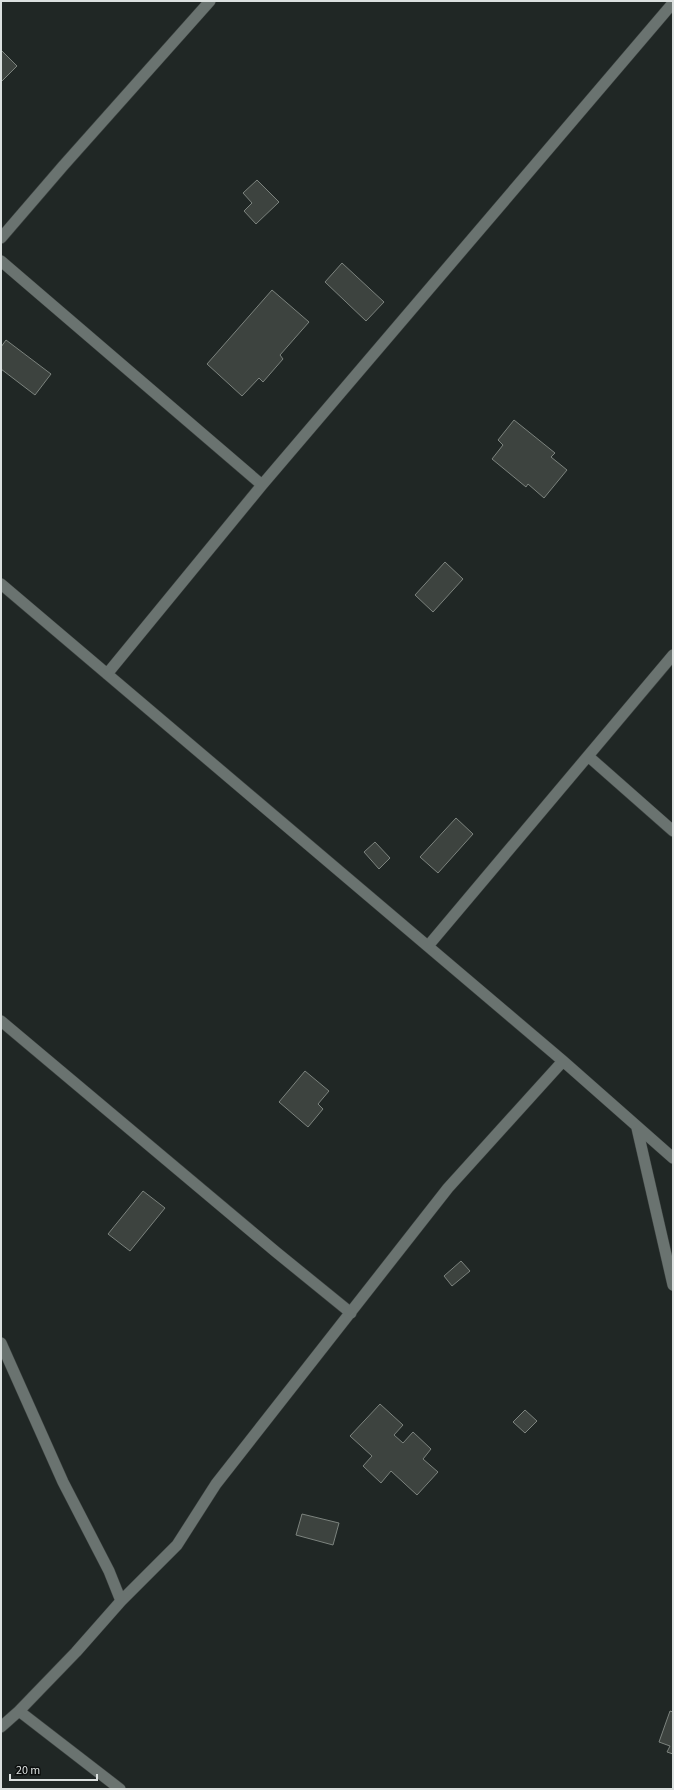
<svg xmlns="http://www.w3.org/2000/svg" width="674" height="1790" viewBox="0 0 674 1790" font-family="'Source Sans 3',sans-serif">
<rect width="100%" height="100%" fill="#202725"/>
<path fill="#3d433f" stroke="#7c837e" d="M1,50L17,66L2,81L1,80Z
M257,180L279,202L256,224L244,211L252,203L243,193Z
M342,263L384,302L366,321L325,282Z
M272,290L309,322L280,355L283,359L263,382L259,378L242,396L207,364Z
M6,340L51,374L35,395L1,369V347Z
M514,420L555,453L551,457L567,470L544,498L528,484L526,487L492,459L503,445L498,440Z
M445,562L463,579L433,612L415,595Z
M456,818L473,834L438,873L420,857Z
M375,842L390,858L379,869L364,852Z
M305,1071L329,1091L318,1104L323,1109L308,1127L279,1102Z
M143,1191L165,1208L130,1251L108,1234Z
M461,1261L470,1271L452,1286L444,1276Z
M380,1404L403,1425L394,1435L403,1443L413,1432L431,1449L423,1459L438,1472L417,1495L391,1471L381,1483L363,1466L372,1456L350,1436Z
M525,1410L537,1421L525,1433L513,1422Z
M302,1514L339,1523L333,1545L296,1535Z
M670,1711L673,1712V1754L667,1752L670,1746L659,1742Z"/>
<g fill="none" stroke-linecap="round" stroke-linejoin="round">
<defs>
<path id="minor" d="M1,238L63,166L210,1
M1,261L262,485
M1,584L563,1061L673,1158
M107,674L262,485L673,3
M588,756L673,831
M428,946L673,655
M1,1021L276,1252L351,1313
M637,1128L673,1285
M1,1343L63,1482L109,1571L121,1601
M19,1711L76,1652L121,1601L177,1545L216,1484L448,1188L563,1061
M1,1727L19,1711L120,1789"/>
</defs>
<use href="#minor" stroke="#3c4240" stroke-width="12"/>
<use href="#minor" stroke="#6a7370" stroke-width="11"/>
</g>
<rect width="674" height="1790" fill="none" stroke="#dbe0df" stroke-width="4"/>
<path d="M10 1774v6h87v-6" fill="none" stroke="#dbe0df" stroke-width="2"/>
<text x="16" y="1774" font-size="12" fill="#dbe0df" stroke="#0c0f0e" stroke-width="3" paint-order="stroke">20 m</text>
</svg>
